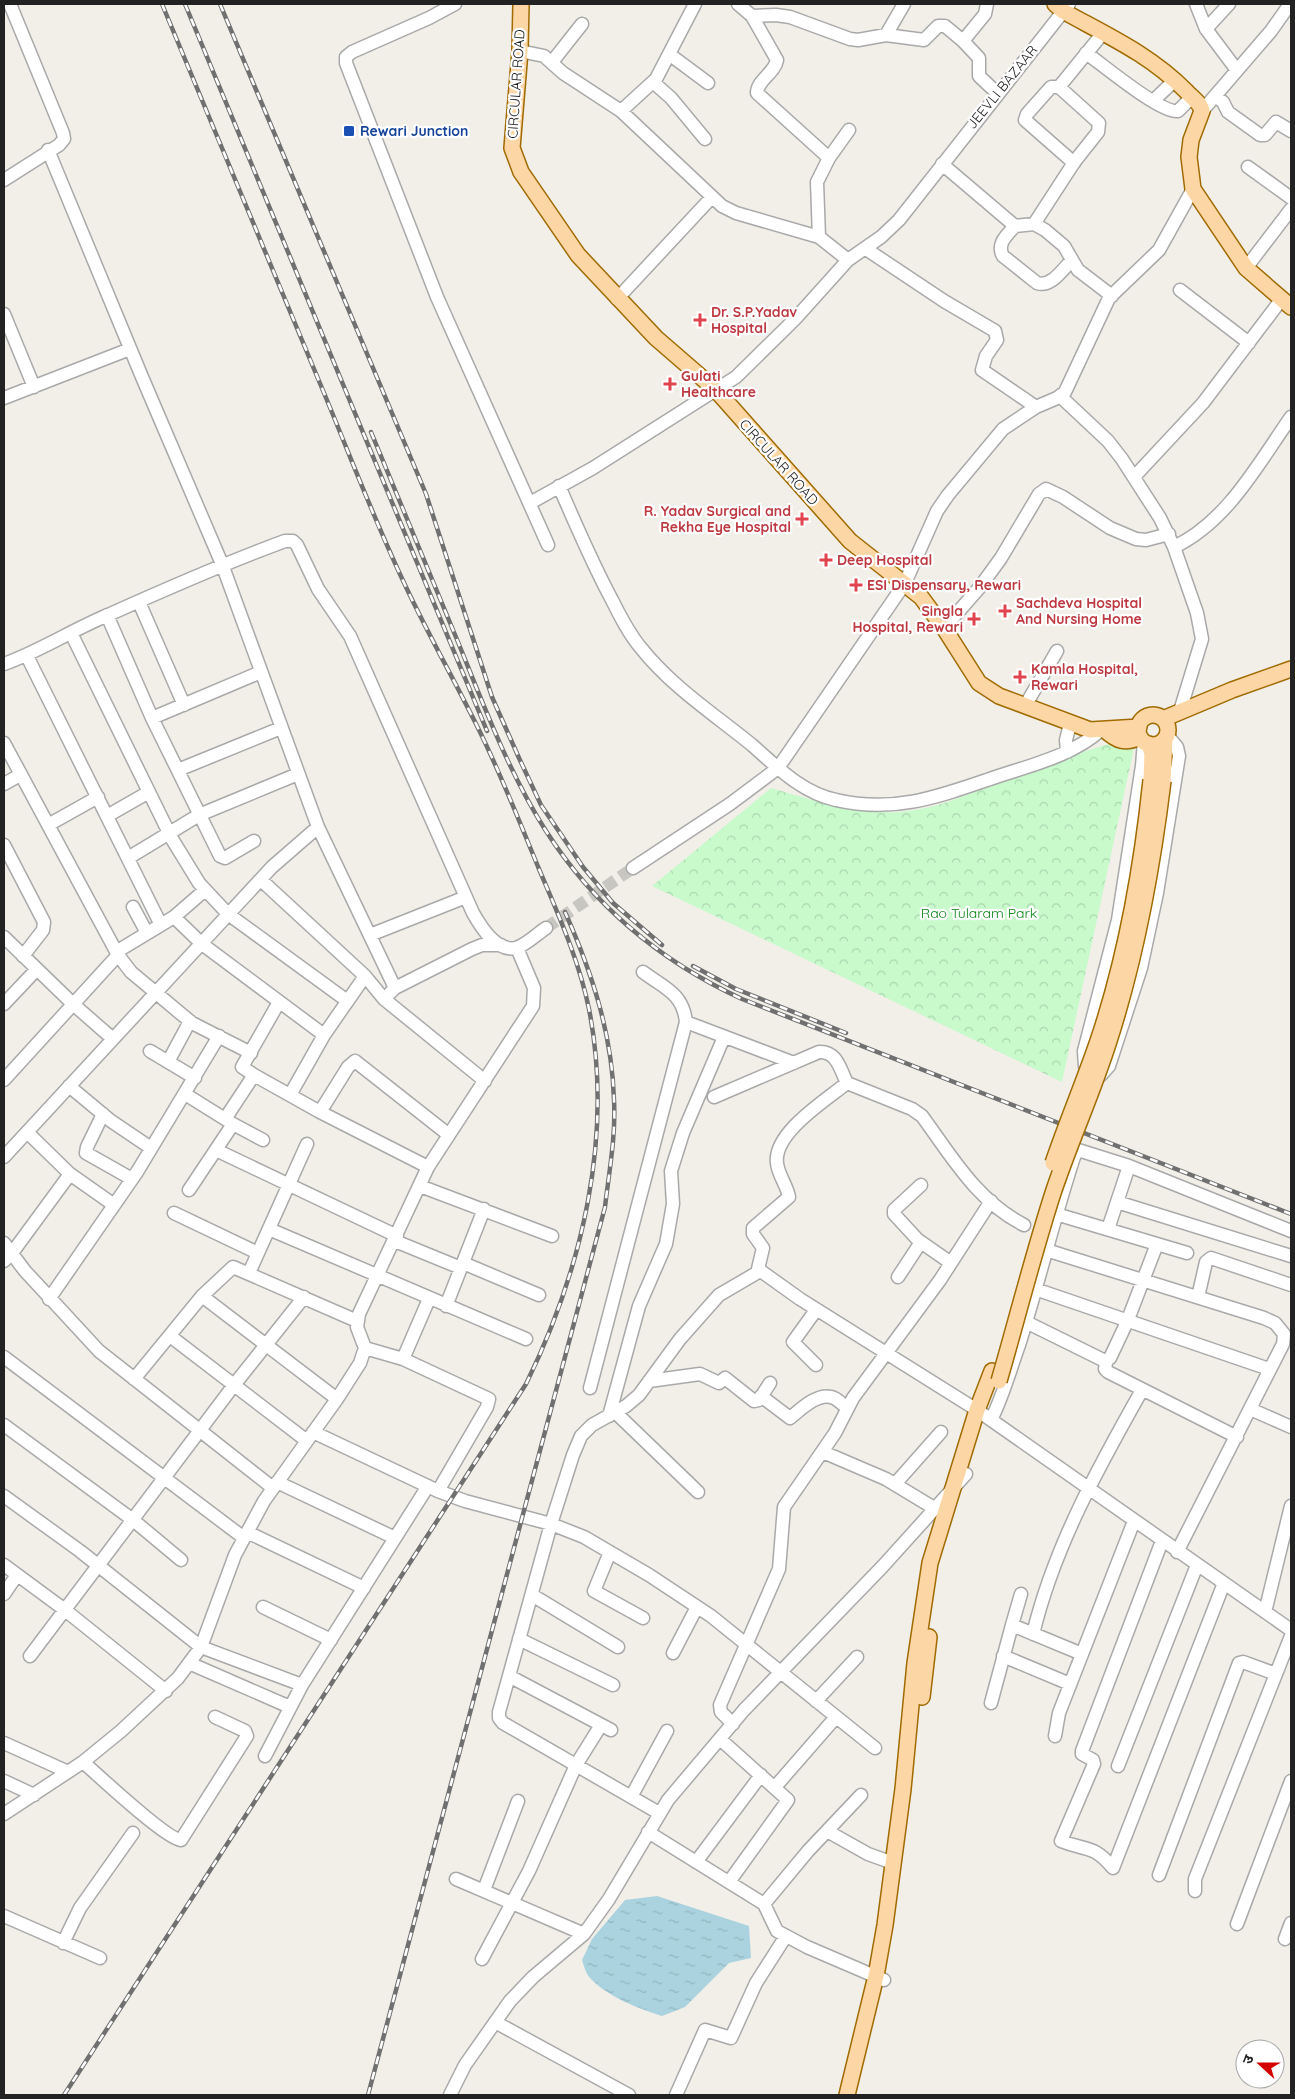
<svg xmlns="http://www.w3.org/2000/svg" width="1295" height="2099" viewBox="0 0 1295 2099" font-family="Quicksand,'Noto Sans Devanagari',sans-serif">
<defs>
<pattern id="park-crowns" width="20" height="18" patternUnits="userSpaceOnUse" patternTransform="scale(1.25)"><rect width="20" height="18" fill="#c8facc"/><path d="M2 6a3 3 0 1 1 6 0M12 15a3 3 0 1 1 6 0" fill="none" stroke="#acd6af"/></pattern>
<pattern id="water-ripples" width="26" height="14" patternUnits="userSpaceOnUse" patternTransform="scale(1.25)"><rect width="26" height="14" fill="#aad3df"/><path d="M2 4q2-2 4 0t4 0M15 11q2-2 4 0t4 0" fill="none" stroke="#92b5bf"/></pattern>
</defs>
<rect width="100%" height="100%" fill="#f2efe9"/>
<path fill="url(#park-crowns)" d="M1134,736V748L1062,1082L652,886L771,788C813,800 854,814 898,812C945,809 989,784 1032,769C1066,756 1100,747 1134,736Z"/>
<path fill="url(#water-ripples)" d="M657,1896L749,1926L751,1958L729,1963L685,2007L662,2016C637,2008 608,1997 590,1978C586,1974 584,1966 582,1960L592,1939L625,1900Z"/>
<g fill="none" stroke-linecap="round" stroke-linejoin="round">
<path stroke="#c8c6c1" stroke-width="12" stroke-dasharray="12 6" stroke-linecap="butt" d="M546,928L633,868"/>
<defs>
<path id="minor" d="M455,4L429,18L352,52L346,57V63L437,297L548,545
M738,4L752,16L777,60C775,73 757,80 757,93L829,158
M1196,4L1206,29L1236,69
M752,16L776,15L790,17L850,39L858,40L886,35L924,40L938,26H945L963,41L979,58V76L997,93
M1206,29L1229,4
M886,35L904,4
M963,41L985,14L987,4
M520,51L544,56L563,73L621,111L722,206L736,213L819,237L848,260
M1086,53C1102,64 1161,114 1178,111L1192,97
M669,54L708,83
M552,62L582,24
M653,82L671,98L705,139
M1059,87H1051L1027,114L1025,120L1074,163
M1215,96L1223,102L1228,112L1260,135H1265L1276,122L1291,131
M1153,101L1175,80
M621,111L656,79L695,4
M1202,111L1271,31L1290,4
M942,164L1015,226L1034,224L1045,230L1064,246L1078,270L1112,296
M1248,167L1291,198
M4,180L59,145L64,139L63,133L10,4
M1034,224L1075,161L1098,132L1099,123L1059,87L1103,33
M1015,226C1007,235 996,244 1003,256L1037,283C1051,288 1063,269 1072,260
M819,237L817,182L829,158L849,130
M866,249L944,301L995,331L997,340L986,356L982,370L1036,407
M1246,268L1291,209
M1180,290L1249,343
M617,299L712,197
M4,314L34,387
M1060,396L1108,441L1122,459L1160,518L1174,547L1197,613L1202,639L1180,711
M4,398L130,349
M1134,477L1203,403L1281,300
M559,486C576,525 592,563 612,600C620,616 629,634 641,648C672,687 714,714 752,745C777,767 802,793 836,800C892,813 935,798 987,780C1026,766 1069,758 1101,730
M530,503L593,468L736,377L795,319L848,260L881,237L899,220L1069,4
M1174,547C1227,522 1258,464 1291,417
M139,602L184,705
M107,615L152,718L220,856L225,858L254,841
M944,628L980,587L1001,558L1039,494L1046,489L1063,497L1110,528L1136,539L1146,540L1169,534
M71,633L172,839L199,883L228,914L346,1000
M27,656L161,925
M4,664C40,651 72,630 108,615C166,589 225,563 285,541H293L297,545L318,589L350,636L473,913C481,927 496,952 516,948C526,945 537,934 546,928
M1025,706L1057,651
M152,718L261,672
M1144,741L1142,766L1118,920L1084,1051L1085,1067L1093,1074L1101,1075L1109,1066L1141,968L1157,893L1179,756L1177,747L1167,735
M4,743L118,955L131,972L192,1023L251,1053
M1067,752L1066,740L1070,724
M178,770L281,728
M4,784L20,775
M107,816L149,792
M48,825L98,797
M318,827L395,988
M4,845L44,922L43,930L23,956
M128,858L199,815L298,774
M633,868L730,804L778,768L905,583L937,511L948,495L1003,429L1036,407L1057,398L1065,392L1109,298L1159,250L1193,189
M261,880L365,976L384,999L485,1081
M133,907L147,933
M174,917L202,944L324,1035
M370,935L466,897
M4,937L73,1004L113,1039
M116,952L174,917L205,890
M390,993L395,988L472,949L482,945H501
M4,1004L37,969
M686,1022L794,1063
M150,1051L195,1078
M168,1062L190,1021
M254,1075L320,1112L428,1167
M4,1080L118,955
M847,1083C826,1100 773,1133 777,1163C778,1175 787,1185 789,1197L753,1228V1234L763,1248L758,1269L800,1299L977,1410L1291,1630
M69,1086L111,1121L151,1148
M185,1094L225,1119
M290,1095L324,1035L365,976
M714,1097L819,1052C837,1051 840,1069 847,1083L912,1109L922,1116C952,1157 977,1201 1024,1225
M320,1112L348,1067L355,1061L449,1135
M103,1114L87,1147L86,1153L132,1179
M233,1124L263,1140
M27,1132L70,1174L114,1205
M216,1150L397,1236
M4,1157L272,867L318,827L222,564L142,377L48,150
M921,1185L894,1210V1214L918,1240L951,1263
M420,1186L552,1236
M189,1190L233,1124L225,1119L254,1075L242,1067L279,1002
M1117,1202L1291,1256
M174,1213L258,1253
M1056,1214L1187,1253
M269,1229L526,1339
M1108,1229L1129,1166
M395,1241L461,1268
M4,1243L25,1271L99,1351L273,1488
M1046,1250L1264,1318L1275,1323L1284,1334L1283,1344L1177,1552
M4,1261L12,1253L70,1174
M463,1263L539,1295
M249,1273L307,1144
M898,1277L921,1242
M1035,1289L1269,1369
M202,1296L337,1399
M1198,1297L1206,1262L1211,1258L1291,1285
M49,1299L137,1172L219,1036
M446,1306L484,1209
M816,1310L793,1342L816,1365
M1026,1322L1103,1360L1106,1363L1105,1369L1108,1372L1237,1437
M170,1336L307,1441
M365,1348L403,1359L489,1399L487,1407L438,1491
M4,1357L244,1538
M403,1359L429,1299
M1104,1360L1110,1358L1127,1322L1157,1244
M134,1379L202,1296L233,1267L357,1321
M649,1381L700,1374L719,1383L725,1378L754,1401L759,1400L770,1383
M590,1388L686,1022C683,993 664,988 643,972
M761,1396L790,1418C800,1410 817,1393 831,1397C837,1398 843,1405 847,1408
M1250,1409L1291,1427
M615,1412L698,1492
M609,1416L639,1306L666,1244L673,1204L671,1171L683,1133L724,1037
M991,1420C1003,1396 1010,1370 1019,1345C1039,1282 1054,1217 1075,1154L1078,1150L1129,1166L1291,1231
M4,1425L133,1520L181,1560
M313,1432L438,1491L465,1501L551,1524L584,1537L649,1575L711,1616L875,1748
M823,1452L886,1479L934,1508
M277,1482L395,1538
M895,1484L941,1432
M4,1496L80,1551L201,1647L302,1685
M247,1532L364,1588
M1162,1541L1082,1751V1754L1093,1760L1094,1764L1061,1841C1086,1851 1093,1844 1113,1868L1224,1583
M610,1552L594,1591L643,1618
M4,1565L65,1610L166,1691
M4,1594L17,1575
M532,1595L618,1647
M263,1607L331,1640
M1265,1612L1291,1506
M1012,1625L1021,1594
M1033,1634C1054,1547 1098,1468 1142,1390
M519,1639L613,1685
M673,1653L697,1607
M30,1656L234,1385L304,1297
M1003,1656L1070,1684
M189,1663L290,1707
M509,1676L611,1730
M816,1701L857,1657
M991,1703L1012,1625L1082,1654
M733,1724L721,1712L720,1705L779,1569L784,1507L835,1433L853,1398L940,1280L991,1201
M1055,1736L1059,1713L1134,1521
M720,1739L788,1800L729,1882
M4,1743L66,1771
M265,1756L302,1685L428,1486
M83,1762C99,1776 166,1839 181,1840L247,1736L245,1731L215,1717
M1118,1766L1197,1565
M4,1781L34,1795
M775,1787L836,1717
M631,1797L667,1731
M659,1813L503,1723L499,1718V1712L551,1524L573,1455L581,1436L592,1425L626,1406L639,1395L680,1339L719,1295L760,1271
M4,1814L83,1762L121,1731L178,1678L201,1647L235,1555L264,1501L337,1399L360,1363L365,1348L357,1327L359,1314L428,1167L533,1006L534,988L517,948
M827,1831L868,1854L893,1863
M648,1832L764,1904L777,1931L807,1947L884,1980
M696,1862L761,1775
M1159,1875L1239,1663L1243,1662L1276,1674
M456,1879L584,1934
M484,1890L518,1801
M1195,1891V1879L1291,1636
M764,1904L808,1851L861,1795
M4,1916L100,1958
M1237,1924L1291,1781
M1285,1939L1291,1923
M63,1943L80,1908L133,1833
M482,1959L529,1871L576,1765L601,1725
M495,2022L629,2095
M450,2095L465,2065L510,2001L533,1977L584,1934L609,1899L668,1800L744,1710L883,1566L966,1474
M676,2095L705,2030L731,2038L756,1983L786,1936"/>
<path id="major" d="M521,4L520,51L512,148L521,172L578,255L656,338L716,390L850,541L921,597L944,628L979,683L999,696L1090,730L1139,727
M1055,4L1063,11C1108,36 1149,54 1186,91C1191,97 1201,103 1202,111L1191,140L1189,157L1193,189L1246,268L1291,307
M1138 730a15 15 0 1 1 30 0a15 15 0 1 1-30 0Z
M1163,719L1232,690L1291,669
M1105,730C1117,741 1125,744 1140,737
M1149,744L1152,754L1151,780
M1163,781L1165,739
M922,1697L929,1637
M847,2095L876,1976L885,1925L903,1789L915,1663L930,1563L977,1410L992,1371"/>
</defs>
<use href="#minor" stroke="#a9a9a9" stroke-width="15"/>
<use href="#major" stroke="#a06b00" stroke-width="18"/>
<use href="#minor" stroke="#fff" stroke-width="12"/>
<use href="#major" stroke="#fcd6a4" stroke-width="15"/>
<defs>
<path id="rail" d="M185,4L487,731
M220,4L426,494L492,697L519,758L541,805L583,867L613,903L662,945
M371,432C400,502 429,572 458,642C484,706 509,773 546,831C594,906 662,962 742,999L1291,1214
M693,966L736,989L846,1033
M64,2095L526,1384C582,1270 614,1136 589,1009C579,960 558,914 539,869C520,823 502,777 480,732C456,683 429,636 406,587C374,520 348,450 319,381C267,255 214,130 162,4
M368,2095L605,1207C609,1172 616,1136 614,1100C612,1033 592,973 565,912"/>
</defs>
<use href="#rail" stroke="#707070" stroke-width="4.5"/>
<use href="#rail" stroke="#fff" stroke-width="2.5" stroke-dasharray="8" stroke-linecap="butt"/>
<defs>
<path id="major-bridge" d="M1053,1163C1067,1122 1084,1082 1098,1041C1126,958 1142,867 1151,780
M999,1381C1017,1319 1033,1255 1053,1193C1070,1142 1092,1094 1108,1044C1136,958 1152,871 1163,781"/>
</defs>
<use href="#major-bridge" stroke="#a06b00" stroke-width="18" stroke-linecap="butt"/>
<use href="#major-bridge" stroke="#fcd6a4" stroke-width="15"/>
</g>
<rect fill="#1a4fb4" stroke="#fff" stroke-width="2" x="343" y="125" width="12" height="12" rx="2.5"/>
<g fill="#e0444e" stroke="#fff" stroke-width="2">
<path d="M697.5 312.5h5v5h5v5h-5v5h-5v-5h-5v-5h5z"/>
<path d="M667.5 376.5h5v5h5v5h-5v5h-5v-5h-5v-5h5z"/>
<path d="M799.5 511.5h5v5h5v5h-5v5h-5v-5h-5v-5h5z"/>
<path d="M823.5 552.5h5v5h5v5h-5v5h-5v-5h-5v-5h5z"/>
<path d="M853.5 577.5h5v5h5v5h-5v5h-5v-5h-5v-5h5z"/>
<path d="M1002.5 603.5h5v5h5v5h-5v5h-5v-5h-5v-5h5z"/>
<path d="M971.5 611.5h5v5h5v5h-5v5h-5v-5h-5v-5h5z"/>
<path d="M1017.5 669.5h5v5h5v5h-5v5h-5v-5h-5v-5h5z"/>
</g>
<g text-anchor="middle" stroke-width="4.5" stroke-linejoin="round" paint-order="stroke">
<g font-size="14" fill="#222" stroke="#fff">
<text transform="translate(516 84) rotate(-86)" y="5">CIRCULAR ROAD</text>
<text transform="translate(1002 87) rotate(-51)" y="5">JEEVLI BAZAAR</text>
<text transform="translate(779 462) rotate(48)" y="5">CIRCULAR ROAD</text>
</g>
<g font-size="14" font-weight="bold" fill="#164399" stroke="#fff" text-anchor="start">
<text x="360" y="136">Rewari Junction</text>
</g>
<g font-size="14" font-weight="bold" fill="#be3a42" stroke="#fff" text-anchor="start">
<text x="711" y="317">Dr. S.P.Yadav<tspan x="711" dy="16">Hospital</tspan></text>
<text x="681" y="381">Gulati<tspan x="681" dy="16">Healthcare</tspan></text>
<text x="791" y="516" text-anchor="end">R. Yadav Surgical and<tspan x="791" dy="16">Rekha Eye Hospital</tspan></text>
<text x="837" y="565">Deep Hospital</text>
<text x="867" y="590">ESI Dispensary, Rewari</text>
<text x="1016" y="608">Sachdeva Hospital<tspan x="1016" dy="16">And Nursing Home</tspan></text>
<text x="963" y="616" text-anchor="end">Singla<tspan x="963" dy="16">Hospital, Rewari</tspan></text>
<text x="1031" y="674">Kamla Hospital,<tspan x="1031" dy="16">Rewari</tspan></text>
</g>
<g font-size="14" fill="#0c8416" stroke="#fff">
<text x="979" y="918">Rao Tularam Park</text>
</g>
</g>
<rect width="1295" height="2099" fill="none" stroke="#222222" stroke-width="10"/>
<g transform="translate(1260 2064) rotate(291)"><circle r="24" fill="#ffffff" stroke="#a7a7a7"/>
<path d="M0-4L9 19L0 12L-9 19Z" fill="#d40000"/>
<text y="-8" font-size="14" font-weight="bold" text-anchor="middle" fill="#222222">उ</text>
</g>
</svg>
